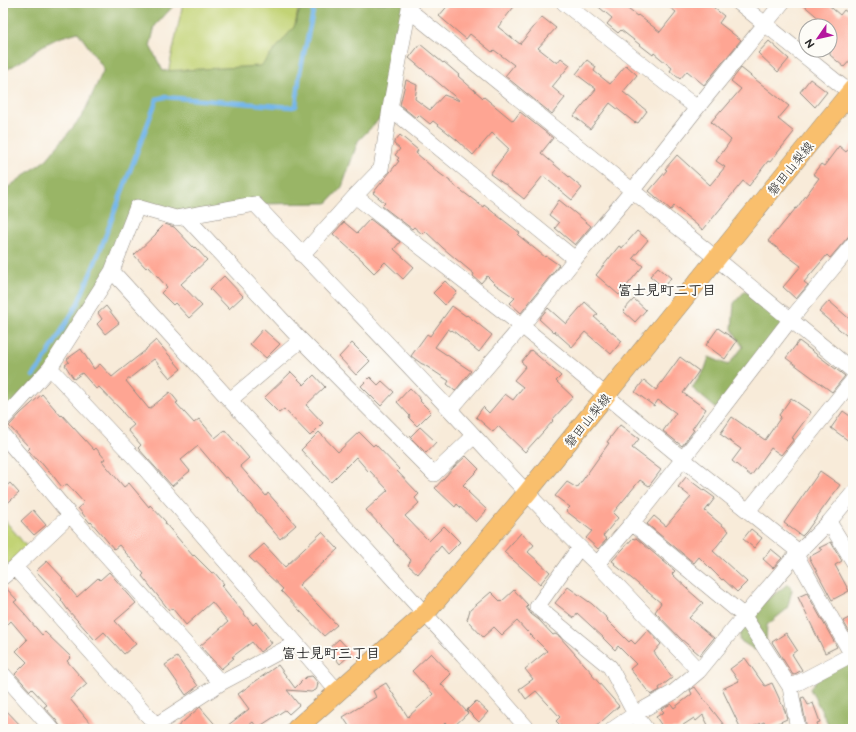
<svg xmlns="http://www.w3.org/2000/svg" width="856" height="732" viewBox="0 0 856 732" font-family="'Balsamiq Sans','Klee One',sans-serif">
<rect width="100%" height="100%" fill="#fdfcf7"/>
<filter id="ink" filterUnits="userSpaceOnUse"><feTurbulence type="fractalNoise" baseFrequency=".025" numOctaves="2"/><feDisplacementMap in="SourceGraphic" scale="8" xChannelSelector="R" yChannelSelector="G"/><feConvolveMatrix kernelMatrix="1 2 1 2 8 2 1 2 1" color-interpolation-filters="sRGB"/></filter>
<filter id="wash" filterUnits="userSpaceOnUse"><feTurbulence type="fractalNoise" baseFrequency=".012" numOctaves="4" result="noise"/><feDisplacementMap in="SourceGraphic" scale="16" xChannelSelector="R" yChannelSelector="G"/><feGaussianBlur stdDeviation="0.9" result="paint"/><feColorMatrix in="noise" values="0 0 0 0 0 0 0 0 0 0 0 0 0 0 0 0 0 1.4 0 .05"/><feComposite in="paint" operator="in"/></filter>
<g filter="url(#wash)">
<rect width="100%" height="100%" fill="#f8ebd9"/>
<path fill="#c2d375" stroke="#767f50" d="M183,3H299L285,89L165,87Z
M3,518L31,552L3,576Z"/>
<path fill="#99b566" stroke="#627048" d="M3,3H176L155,26L150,46L163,71L261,66L294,27L302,3H406L390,108L358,141L342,187L327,203L255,204L177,217L137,207L117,257L50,368L3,420V191L47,159L83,115L104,69L78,32L58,38L42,46L23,60L3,72Z
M745,291L788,322L720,412L692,388L705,369L709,357L728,365L743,347L732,329L734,303Z
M788,584L792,590L787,609L767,625L766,641L755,650L739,640L741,626L761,604Z
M853,654V729H831L810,689L824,669Z"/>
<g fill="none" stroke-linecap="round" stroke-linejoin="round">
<path stroke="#76b7eb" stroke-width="4.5" d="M33,376L42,364L78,303L99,253L157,99L164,97L292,107L296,106L300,72L315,3"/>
</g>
<g id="blocks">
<path fill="#fea593" d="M450,3H517L498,27L520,44L542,17L556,28L538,48L557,63L561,58L570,65L552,87L565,98L552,114L505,76L514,65L494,50L492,52L470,34L466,39L439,16Z
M594,3H620L637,16L638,15L660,32L676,12L664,3H708L724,16L719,23L741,40L704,85L687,71L680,79L670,71L672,68L654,53L653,55L621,30L618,33L607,24L612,18Z
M801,3H826L840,15L844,10L853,16V57L844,67L830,55V40L836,33L830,28V26H828Z
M769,41L789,59L778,72L758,53Z
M420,44L443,63L444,62L459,75L458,76L483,98L484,97L513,121L520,112L553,138L541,153L582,188L572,200L543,176L524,199L505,184H504L490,174L509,149L492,133L473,155L457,140L433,121L430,124L419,115L416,118L400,105L406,80L417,85L415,99L430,110L444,95L460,101L409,58Z
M587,60L596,67L594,71L610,84L626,65L637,75L623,92L647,111L638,123L636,122L635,123L610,103L590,129L574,116L596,89L576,74Z
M741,68L789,106L778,119L794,132L770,162L768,161L749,186L743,181L703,230L674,206L671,210L649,191L667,170L665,169L677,155L710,185L725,167L716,161L731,140L711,122L721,110L722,111L741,89L731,81Z
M810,79L827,92L815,107L800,92Z
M400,135L418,150L416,153L439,173L450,181V182L483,207L484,205L520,233L518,235L545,257L546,256L559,265L521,313L510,303L515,298L495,284L487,276L481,283L473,276L474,274L443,248L425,231L422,234L414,227L412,229L382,206L385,203L373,193L399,161L397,160L399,158L395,155L400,149L394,144V142Z
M853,143V231L830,258L827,255L804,282L808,285L796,299L783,287L801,266L768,241L777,230V231L796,208V209L819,178L813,174L821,164L824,166L839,146L846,152Z
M559,200L591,226L575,245L555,228L559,223L549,215Z
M370,219L400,242L394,249L414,267L403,279L385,262L374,273L363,262V261L333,234L344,222L357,233Z
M165,224L174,227L194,248L195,247L207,260L181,284L202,306L189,318L175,303L173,305L161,293L167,287L148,266L146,268L134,255L156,234V233Z
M637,231L648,240L633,258L643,266L619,295L596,275L619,246L622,248Z
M658,267L671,278L663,287L650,276Z
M224,276L243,296L229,309L210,289Z
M445,281L457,292L445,305L433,293Z
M634,299L646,310L635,322L623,311Z
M829,301L853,322V341L819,312Z
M585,302L598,314L594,317L622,341L611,354L585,332L572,347L554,331L553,332L539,319L548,308L566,324Z
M106,306L119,323L105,334L97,324L102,319L98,313Z
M452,306L466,316L467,315L492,335L479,352L452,330L451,331L448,329L435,347L471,371L455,391L447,384L449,381L423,364H422L411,356L427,334L430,336Z
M718,328L737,341L725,359L706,345Z
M263,329L280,344L266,358L250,344Z
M156,340L181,369L170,378L154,359L126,381L149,409L170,392L178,402L176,403L194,423L199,419L215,438L225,430L249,458L240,466L266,496L268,493L296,525L280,539L227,477L225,478L198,446L181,460L190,471L172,486L138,448L141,445L128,430L134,425L123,413V412L99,387L96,389L82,373L74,379L65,365L69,362L67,359L81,349L94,369L100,364L112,377L118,372L146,350V349Z
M799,341L845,376L832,392L786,358Z
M352,343L370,361L356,375L339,357Z
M531,350L561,376L556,381L573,397L552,420L553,421L525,452L498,426L493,432L476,417L483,407L489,413L505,394L513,400L523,387L514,380L526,366L521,362Z
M680,357L699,371L683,393L706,409L692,429L694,430L682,446L663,431L676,413L658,400L654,406L635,392L644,380L656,390Z
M291,372L304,385L314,375L325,387L306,405L323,423L310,436L284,409L279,413L264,398Z
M370,377L378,385L382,381L394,392L381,406L361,386Z
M410,388L421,400L420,401L431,412L417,426L409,418L410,416L397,402Z
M42,394L61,416L62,415L94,450L96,448L105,459L102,461L124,487L129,483L149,507L150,505L166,522L165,523L193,556L194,555L212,573L214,572L224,584L222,586L253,625L256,622L272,643L260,652L252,642L232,657L234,658L221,669L200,646L228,622L212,602L186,625L172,608L169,610L142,576L144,574L119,545L114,549L91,522L90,523L78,508L84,503L67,484L62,487L50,472H49L39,460L38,461L28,450L30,448L9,426L20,414Z
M791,398L811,412L792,438L794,439L781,455L771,448L751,476L732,461L741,449L720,434L732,417L765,440L781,417L779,415Z
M843,411L853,418V444L831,428Z
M620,425L639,439L632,448L661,470L649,486L640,480L613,513L618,518L603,536L607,539L598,549L586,538L592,531L566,511L570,507L555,496L567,482L577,488L609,443L607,442Z
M420,427L436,442L426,453L410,437Z
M319,432L338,452L359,432L373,446L375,444L399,469L397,471L419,494L415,498L419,503L405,516L429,541L444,526L460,542L448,554L441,546L418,574L408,565L411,560L393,541L394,540L366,510L388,490L369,470L368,471L356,457L331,482L301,450Z
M466,456L479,469L463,485L469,491L468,492L487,510L476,522L457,504L455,507L435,488L453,468Z
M820,471L840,485L806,532L802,536L784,523Z
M686,477L704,491V490L715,498L705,511L729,531L713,551L747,582L737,592L723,579L722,580L699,557L694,563L647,524L654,516L666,526L691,497L678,487Z
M10,483L19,493L3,507V489Z
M33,510L46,525L34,535L21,521Z
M751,529L762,538L754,548L743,539Z
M322,532L338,549L299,585L337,625L324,636L281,591L283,589L249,557L264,544L285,567Z
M521,533L534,545L528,552L550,572L540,584L504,552Z
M633,538L634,539L636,538L675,571L672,574L688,589H687L703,603L689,618L714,638L700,655L681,639L655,612L661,603L614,564L615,563L612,561Z
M831,542L842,561L835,565L849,591L832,600L809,557L822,550L819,548Z
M771,549L782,558L773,568L763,559Z
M47,561L63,578L62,579L77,597L98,578L100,580L109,572L136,603L115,621L136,644L124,654L104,632L95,640L68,610L61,600L62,599L36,571Z
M3,586H4L17,600L14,602L25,614V615L42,635L45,632L71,657L67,661L87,684L70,699L95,729H62L56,720L44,707L47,705L32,689L30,691L15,674L27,662L16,651L27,640L11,621L3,629Z
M568,587L592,604L608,619L607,620L629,642L631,640L635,644L648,630L661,644L654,652L672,678L659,688L660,690L651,695L630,669L636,664L618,646L615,650L603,638H604L577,613L574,618L555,603Z
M514,590L528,605L526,607L531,614L539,620L553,635L555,634L559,636L593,674L592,675L619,706L593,729H564L556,721L560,717L536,691L526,699L519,689L533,679L525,669L547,651L527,631V632L517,621L502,635L494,627L483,637L467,620L470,610L491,592L501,602Z
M807,593L837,647L825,653L798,597Z
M853,616V638L843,621Z
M786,633L797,650L792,654L802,670L793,675L772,642Z
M339,639L352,653L340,664L328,649Z
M431,653L451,674L441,684L468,713L451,729L445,723L439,729H351L343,717L376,697L373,691L386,683L408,717L433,694L412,671Z
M177,657L198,686L186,695L165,665Z
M745,658L765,686L772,683L785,711L787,719L767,728L764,722L748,729H741L722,689L739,681L730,669Z
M278,665L295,688L306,677L312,676L313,677L318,683L317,688L316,690L311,692L287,690L299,705L289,714L285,710L257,728L253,722L244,729H223L249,709L238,694Z
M695,687L697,690L727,729H710L703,715L696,721L694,718L677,729H664L656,717L664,712L661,709L671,704L674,708L692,694L690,690Z
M804,697L808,705L813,703L820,722L817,723L819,729H807L801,698Z
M476,701L488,712L479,722L467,710Z
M3,707L24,729H3Z
M200,707L219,729H175Z"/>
</g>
</g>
<g filter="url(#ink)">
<use href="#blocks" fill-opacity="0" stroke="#928b82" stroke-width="1"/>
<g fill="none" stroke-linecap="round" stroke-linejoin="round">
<defs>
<path id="minor" d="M564,3L697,108
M739,3L853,95
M409,10L717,259L853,371
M390,108L575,259
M355,196L522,326L683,459L799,552
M186,217L301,340L230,400
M302,255L355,196L381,169L390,108L410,3
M112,271L425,614L463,655L528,729
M301,340L434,474L474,436
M50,368L146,470L296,643L338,692
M450,410L522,326L575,259L632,191L697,108L782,3
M3,419L50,368L112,271L137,207L176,218L255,204C320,273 386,341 451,411C499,462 545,515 597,564L699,671
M3,435L70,515L221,683
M748,511L853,380
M829,522L853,561
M632,523L744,616L790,687L798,729
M579,548L537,607L610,667L635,714L646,729
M796,555L852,655
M597,564L632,523L683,459L790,320L853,244
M15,567L156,725
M3,577L15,567L70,515
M3,674L52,729
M790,687L853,654
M152,729L156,725L221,683L296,643
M613,729L635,714L674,692L699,671L744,616L796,555L829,522L853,493"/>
<path id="major" d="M296,729L425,614L527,493L853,89"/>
</defs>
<use href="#minor" stroke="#928b82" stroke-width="16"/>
<use href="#major" stroke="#928b82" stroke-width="20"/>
<use href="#minor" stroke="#fff" stroke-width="15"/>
<use href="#major" stroke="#f9bf6d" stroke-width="19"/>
</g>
</g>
<g text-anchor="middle" stroke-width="4" stroke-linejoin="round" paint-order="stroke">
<g font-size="13" fill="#2b2b2b" stroke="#fdfcf7">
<text transform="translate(790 168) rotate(-51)" y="5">磐田山梨線</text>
<text transform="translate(587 420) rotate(-51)" y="5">磐田山梨線</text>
</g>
<g font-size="14" font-weight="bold" fill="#2b2b2b" stroke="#fdfcf7">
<text x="667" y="295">富士見町二丁目</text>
<text x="331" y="658">富士見町三丁目</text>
</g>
</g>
<rect width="856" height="732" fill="none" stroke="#fdfcf7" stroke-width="16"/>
<g transform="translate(818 38) rotate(236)"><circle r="19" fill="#fdfcf7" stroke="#a9a8a5"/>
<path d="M0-3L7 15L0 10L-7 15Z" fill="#b5179e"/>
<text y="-6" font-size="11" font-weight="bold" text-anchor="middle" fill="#2b2b2b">N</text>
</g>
</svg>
